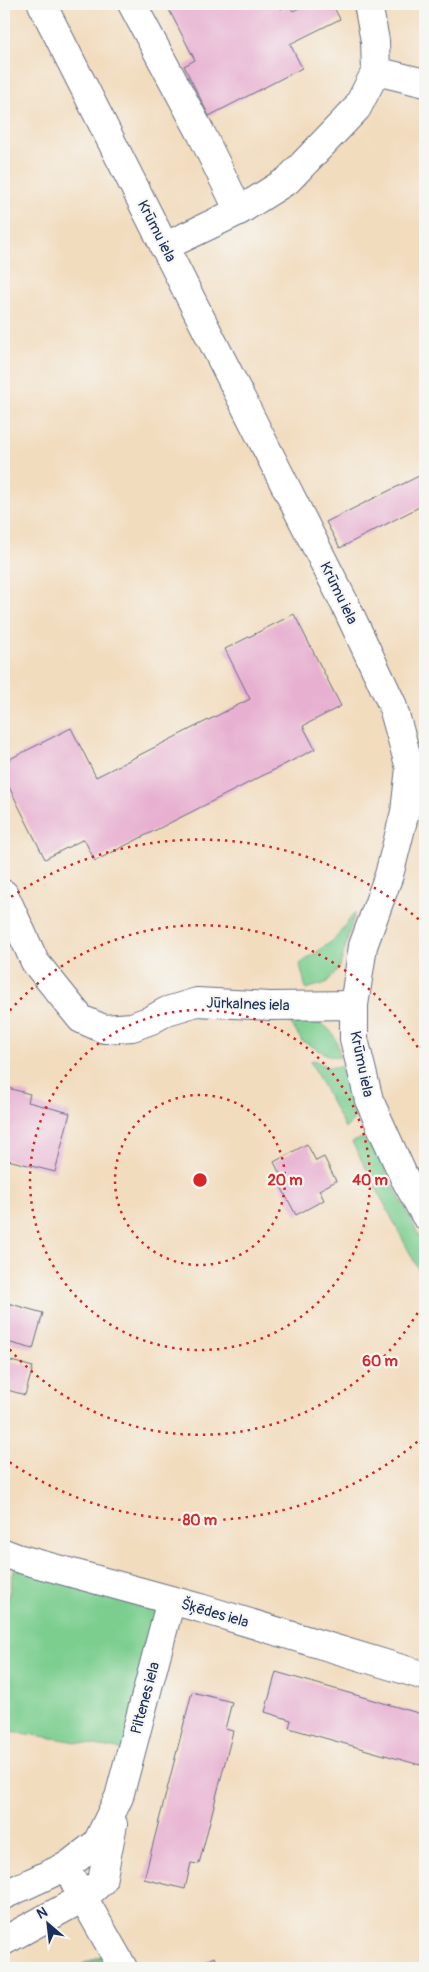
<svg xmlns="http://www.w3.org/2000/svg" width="429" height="1972" viewBox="0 0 429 1972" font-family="Pangolin,sans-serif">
<rect width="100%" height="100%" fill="#f6f6f2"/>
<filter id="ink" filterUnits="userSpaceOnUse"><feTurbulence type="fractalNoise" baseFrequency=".02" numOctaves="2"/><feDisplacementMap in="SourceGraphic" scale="10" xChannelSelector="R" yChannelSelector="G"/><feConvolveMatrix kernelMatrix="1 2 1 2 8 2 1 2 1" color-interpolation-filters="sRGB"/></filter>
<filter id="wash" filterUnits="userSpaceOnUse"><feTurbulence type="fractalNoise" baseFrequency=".0096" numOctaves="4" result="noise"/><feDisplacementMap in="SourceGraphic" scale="20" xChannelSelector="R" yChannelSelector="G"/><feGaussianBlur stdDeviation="1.12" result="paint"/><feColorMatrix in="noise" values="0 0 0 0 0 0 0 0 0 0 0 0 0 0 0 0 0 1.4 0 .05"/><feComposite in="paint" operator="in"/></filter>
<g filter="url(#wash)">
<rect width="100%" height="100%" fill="#f2dcbe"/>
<path fill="#7cce8f" stroke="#4c7e76" d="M355,912L339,969L326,983L306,989L300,964L335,939Z
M288,1019C320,1023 334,1020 340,1057L330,1056L302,1041Z
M314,1060L327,1067H342L355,1110C355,1119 353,1123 345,1128L310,1061Z
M362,1138L372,1144L425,1247V1282L352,1142Z
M17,1558L171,1600L131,1751L4,1730V1615Z"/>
<path fill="#65b17a" stroke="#40706c" d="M113,1950L123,1968H74Z"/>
<g id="blocks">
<path fill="#e7afd0" d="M166,4H278L281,9L289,5L293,11L307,4H332L340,19L290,44L302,68L209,116L184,66L195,60Z
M425,473V504L340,548L326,522Z
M294,614L341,706L303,726L315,749L95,861L84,839L45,859L4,777V762L71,728L96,777L250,699L225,649Z
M4,1087L30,1094L28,1102L70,1113L55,1172L4,1159Z
M307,1144L316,1161L324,1157L336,1181L319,1190L324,1200L296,1215L278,1181L282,1178L274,1162Z
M4,1302L43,1313L33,1349L4,1341Z
M4,1359L33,1367L25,1395L4,1389Z
M276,1672L425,1715V1758L423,1757L420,1765L289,1728L291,1720L265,1712Z
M192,1692L232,1702L225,1729L233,1731L199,1864L191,1863L185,1889L144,1879Z
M214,1957L220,1968H193Z"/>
</g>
</g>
<g filter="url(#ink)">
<use href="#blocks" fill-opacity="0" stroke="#666c80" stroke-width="1"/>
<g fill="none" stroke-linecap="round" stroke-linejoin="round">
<defs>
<path id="minor" d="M42,4L344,602L392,704L410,768L405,812L389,875L363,946L354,1005V1039L369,1100L404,1177L425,1215
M132,4L202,135L239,211L164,247
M376,71L425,83
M239,211L288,180L357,108L376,71L375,41L368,4
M4,894L35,962L81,1019L104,1029L132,1027L151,1020L167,1011L197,1002L270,1006L354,1005
M4,1553L17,1558L200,1608L425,1676
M75,1883L123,1968
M4,1895L67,1866L97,1843L119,1797L171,1600
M4,1941L83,1898L102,1881L113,1824"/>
</defs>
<use href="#minor" stroke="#666c80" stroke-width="30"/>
<use href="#minor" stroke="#fff" stroke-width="28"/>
</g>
</g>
<g fill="none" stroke="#d62828" stroke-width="2.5" stroke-dasharray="2.5 5">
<circle cx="200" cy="1180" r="85"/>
<circle cx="200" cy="1180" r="170"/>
<path d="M425 1300A255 255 0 0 1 5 1344M5 1016A255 255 0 0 1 425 1060"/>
<path d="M423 1437A340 340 0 0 1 5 1459M5 901A340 340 0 0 1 423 923"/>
</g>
<g text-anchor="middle" stroke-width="4.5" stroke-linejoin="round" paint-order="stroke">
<g font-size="15" fill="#1b2f5e" stroke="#f6f6f2">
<text transform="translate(157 231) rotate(63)" y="5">Krūmu iela</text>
<text transform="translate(339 593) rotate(64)" y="5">Krūmu iela</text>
<text transform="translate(248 1004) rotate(2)" y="5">Jūrkalnes iela</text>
<text transform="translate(362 1064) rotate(78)" y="5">Krūmu iela</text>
<text transform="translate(215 1613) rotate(16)" y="5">Šķēdes iela</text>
<text transform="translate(145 1698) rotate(-75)" y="5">Piltenes iela</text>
</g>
</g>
<circle cx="200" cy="1180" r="8" fill="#d62828" stroke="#f6f6f2" stroke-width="2.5"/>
<g font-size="15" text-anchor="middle" font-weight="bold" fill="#d62828" stroke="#f6f6f2" stroke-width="4.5" stroke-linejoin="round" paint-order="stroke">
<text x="285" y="1185">20 m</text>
<text x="370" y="1185">40 m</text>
<text x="380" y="1366">60 m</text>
<text x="200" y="1525">80 m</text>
</g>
<rect width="429" height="1972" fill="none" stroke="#f6f6f2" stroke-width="20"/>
<g transform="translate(48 1924) rotate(332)" stroke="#f6f6f2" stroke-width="4" paint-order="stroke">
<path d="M0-4L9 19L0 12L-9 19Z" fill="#1b2f5e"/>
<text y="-8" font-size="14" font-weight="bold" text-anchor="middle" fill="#1b2f5e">N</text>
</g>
</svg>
